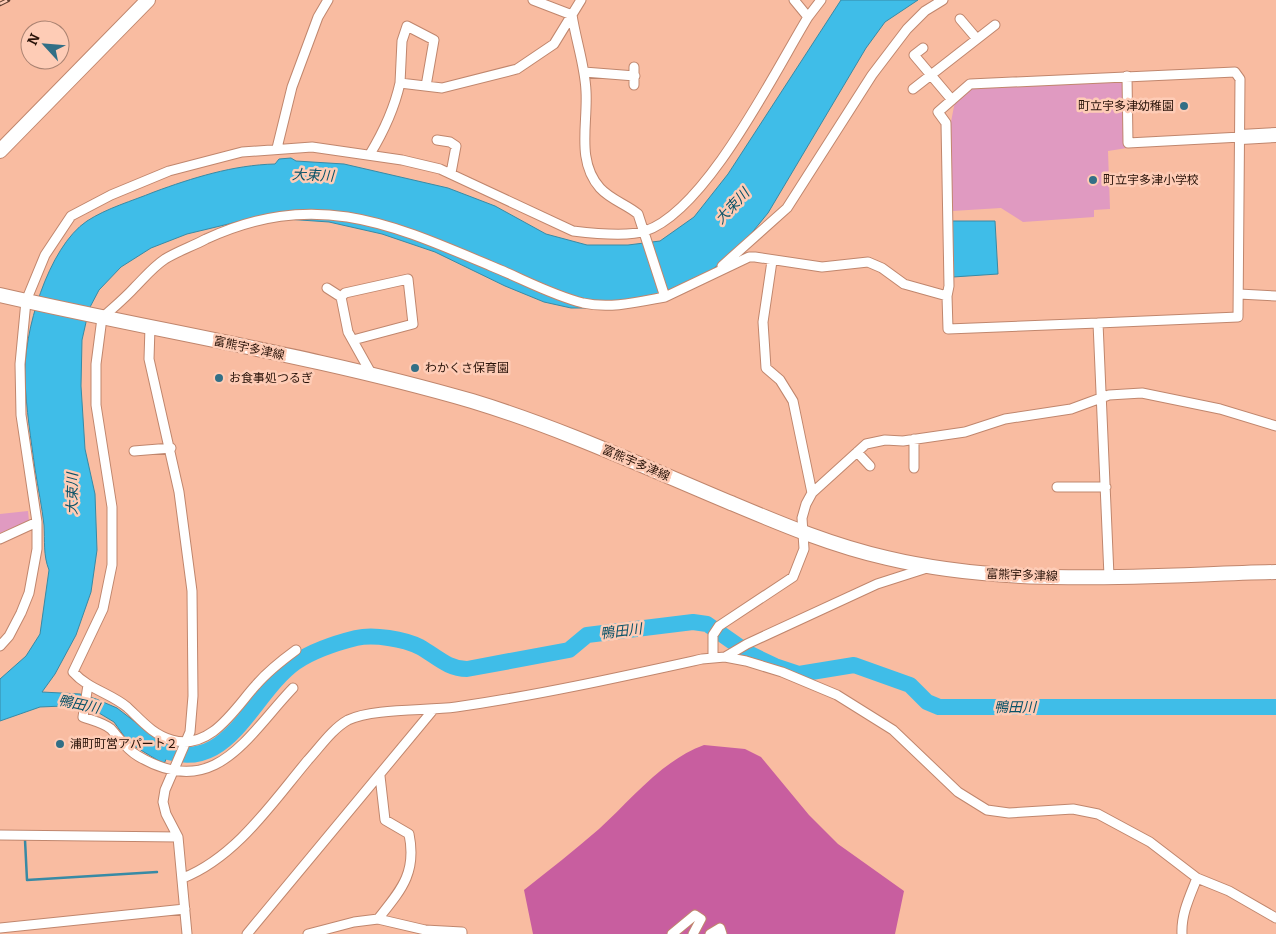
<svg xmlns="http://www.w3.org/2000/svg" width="1276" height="934" viewBox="0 0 1276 934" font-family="Bitter,'Noto Sans JP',serif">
<rect width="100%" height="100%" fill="#f9bca1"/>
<path fill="#e09ac1" d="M1123,80L1127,148L1108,151L1110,209L1094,210V217L1023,222L1001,208L952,211L951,122L955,101L971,88Z
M28,511L29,521L0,533V514Z"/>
<path fill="#c85e9f" d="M704,745L745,749L761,757L809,815L838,844L904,891L895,934H533L524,890C549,870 575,850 599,829C632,799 661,761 704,745Z"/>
<path fill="#3fbde8" stroke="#388aa5" d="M841,0H918L885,22L866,48L768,213L741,246L707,274L677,291L603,308H571L544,302L505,286L435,252L382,234L329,222L286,219L241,221L187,234L151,248L121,267L99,290L89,309L82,340L81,386L85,449L95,494L97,550L91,592L76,635L55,674L42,692L80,694L96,699L117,708L143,728L173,743L164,764L129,743L114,722L99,713L63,706L40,707L0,721V679L26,656L40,634L49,570C43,555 45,541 44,525C42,507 38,488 35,469C31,439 26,409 25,378C23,333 48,247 87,221C107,208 132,201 154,192C192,178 233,165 275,164L279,159L291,158L296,161L344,164L448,188L495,206L546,234L587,245H628L660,241L694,217L728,174Z
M952,221H995L998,274L953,277Z"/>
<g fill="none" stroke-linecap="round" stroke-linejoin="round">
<path stroke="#388aa5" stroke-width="2.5" d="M25,840L27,880L157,872"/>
<path stroke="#3fbde8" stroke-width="16" d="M150,744C227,786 248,696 296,662C314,650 336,643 356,638C374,634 404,639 420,647C436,656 448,669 467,669L569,650L587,635L693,622L707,624L750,654L775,666L799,674L854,665L910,685L927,702L939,707H1276"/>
<defs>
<path id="street" d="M533,0L572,15C576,41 585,66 586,91C588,124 576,161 600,188C611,200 626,204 638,214L665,297L749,257H755L822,267L868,262L882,268L904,284L947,296L948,329L1098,323L1109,576
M794,0L808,17
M960,19L977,39
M923,48L914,55L952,100
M634,67V85
M584,72L635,76
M1127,76L1128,143L1241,137
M400,83L402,41L407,26L434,40L426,86
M913,89L995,25
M437,140L450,142L456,146L451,173
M277,148L292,87L318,17L328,0
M370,154C384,131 394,110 400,83L442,88L517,69L554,44L581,0
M772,261L763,322L766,368L780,380L793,401L812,493
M722,266L787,208L872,75L907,29L925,11L943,0
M327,288L341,297L348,332L372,375
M1239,294L1276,296
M947,296L949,286L946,123L938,112L970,84L1235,72L1240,79L1238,317L1098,323
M341,297L345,293L408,279L413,324L353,340
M150,327L149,359L179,492L192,591L193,696L190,732L165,790L163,802L166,814L178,837L187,934
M914,439V468
M134,451L171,448
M857,452L870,466
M1057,487H1106
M0,539L37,522
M0,646L9,636L21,613L29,593L37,549V522L21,415L20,364L26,301L45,255L71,216L111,195L169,171L242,152L312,147L402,160L440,169L573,231C590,233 628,237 645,231C706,211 774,73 808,17L821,0
M296,650C281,661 268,671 256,685C235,708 211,751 172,740C153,735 141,720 127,707C110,693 88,689 73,672L103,609L112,565V507L96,405V364L102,318C113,308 125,298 135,287C145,277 153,267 165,259C178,251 193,246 206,239C315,189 389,223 491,266C521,278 551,295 583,303C610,309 638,302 665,297
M713,657V635L719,626L793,577L804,549L802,518L806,504L812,493L866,444L885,440L903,441L965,432L1005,419L1071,409L1109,395L1142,393L1220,409L1276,426
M725,657L746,661L782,672L837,695L893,730L958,792L987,810L1009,813L1073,809L1098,814L1150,842L1197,878L1229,891L1276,918
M88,685L83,717C91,720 104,723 111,729C120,739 126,749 138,756C215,802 247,736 293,688
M0,835L178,837
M183,878C236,857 272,803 308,760C320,747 332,729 348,720C373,708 426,711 456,707C539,695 620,677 702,659L725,657L747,644L877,584L930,567
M378,919C401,890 417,873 409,834L385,820L380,776
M0,928L185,909
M247,934L433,710
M308,934L354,922L378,919L425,930L462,932V934
M672,934L695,915L701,919L693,934
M710,934L720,928L722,934
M1182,934C1181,914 1190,896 1197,878"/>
<path id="secondary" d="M1241,137L1276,135
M0,151L148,0
M0,295C157,331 317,356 472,401C561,428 645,467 731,503C781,524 833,546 887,558C1013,588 1147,575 1276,572"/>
</defs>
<use href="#street" stroke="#c0866d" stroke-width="11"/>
<use href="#secondary" stroke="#c0866d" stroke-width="16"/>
<use href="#street" stroke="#fff" stroke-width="9"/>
<use href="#secondary" stroke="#fff" stroke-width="14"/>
<defs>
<path id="rail" d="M0,4L8,0"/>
</defs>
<use href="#rail" stroke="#5e3e30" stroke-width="4.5"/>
<use href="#rail" stroke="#feccb6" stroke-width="2.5" stroke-dasharray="8" stroke-linecap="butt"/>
</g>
<g fill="#326f86" stroke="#feccb6" stroke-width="2">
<circle cx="1184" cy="106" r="5"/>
<circle cx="1093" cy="180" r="5"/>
<circle cx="415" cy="368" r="5"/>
<circle cx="219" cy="378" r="5"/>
<circle cx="60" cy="744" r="5"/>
</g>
<g text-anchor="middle" stroke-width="5" stroke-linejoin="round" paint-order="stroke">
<g font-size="12" fill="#291309" stroke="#feccb6" text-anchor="start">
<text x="1174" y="110" text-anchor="end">町立宇多津幼稚園</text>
<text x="1103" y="184">町立宇多津小学校</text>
<text x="425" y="372">わかくさ保育園</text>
<text x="229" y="382">お食事処つるぎ</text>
<text x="70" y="748">浦町町営アパート２</text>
</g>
<g font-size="12" fill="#291309" stroke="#feccb6">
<text transform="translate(249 348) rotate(12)" y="4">富熊宇多津線</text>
<text transform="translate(636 463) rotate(23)" y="4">富熊宇多津線</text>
<text transform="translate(1022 575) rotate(2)" y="4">富熊宇多津線</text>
</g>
<g font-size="14" font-style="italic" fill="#095268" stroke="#feccb6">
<text transform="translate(313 175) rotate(2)" y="5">大束川</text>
<text transform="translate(732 206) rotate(-47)" y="5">大束川</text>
<text transform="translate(72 494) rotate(-89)" y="5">大束川</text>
<text transform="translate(621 631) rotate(-7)" y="5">鴨田川</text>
<text transform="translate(79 704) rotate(12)" y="5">鴨田川</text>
<text x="1015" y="712">鴨田川</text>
</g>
</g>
<g transform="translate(45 45) rotate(296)"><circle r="24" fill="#feccb6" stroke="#a98271"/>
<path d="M0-4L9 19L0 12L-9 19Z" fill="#326f86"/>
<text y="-8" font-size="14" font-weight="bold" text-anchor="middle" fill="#291309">N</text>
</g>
</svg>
